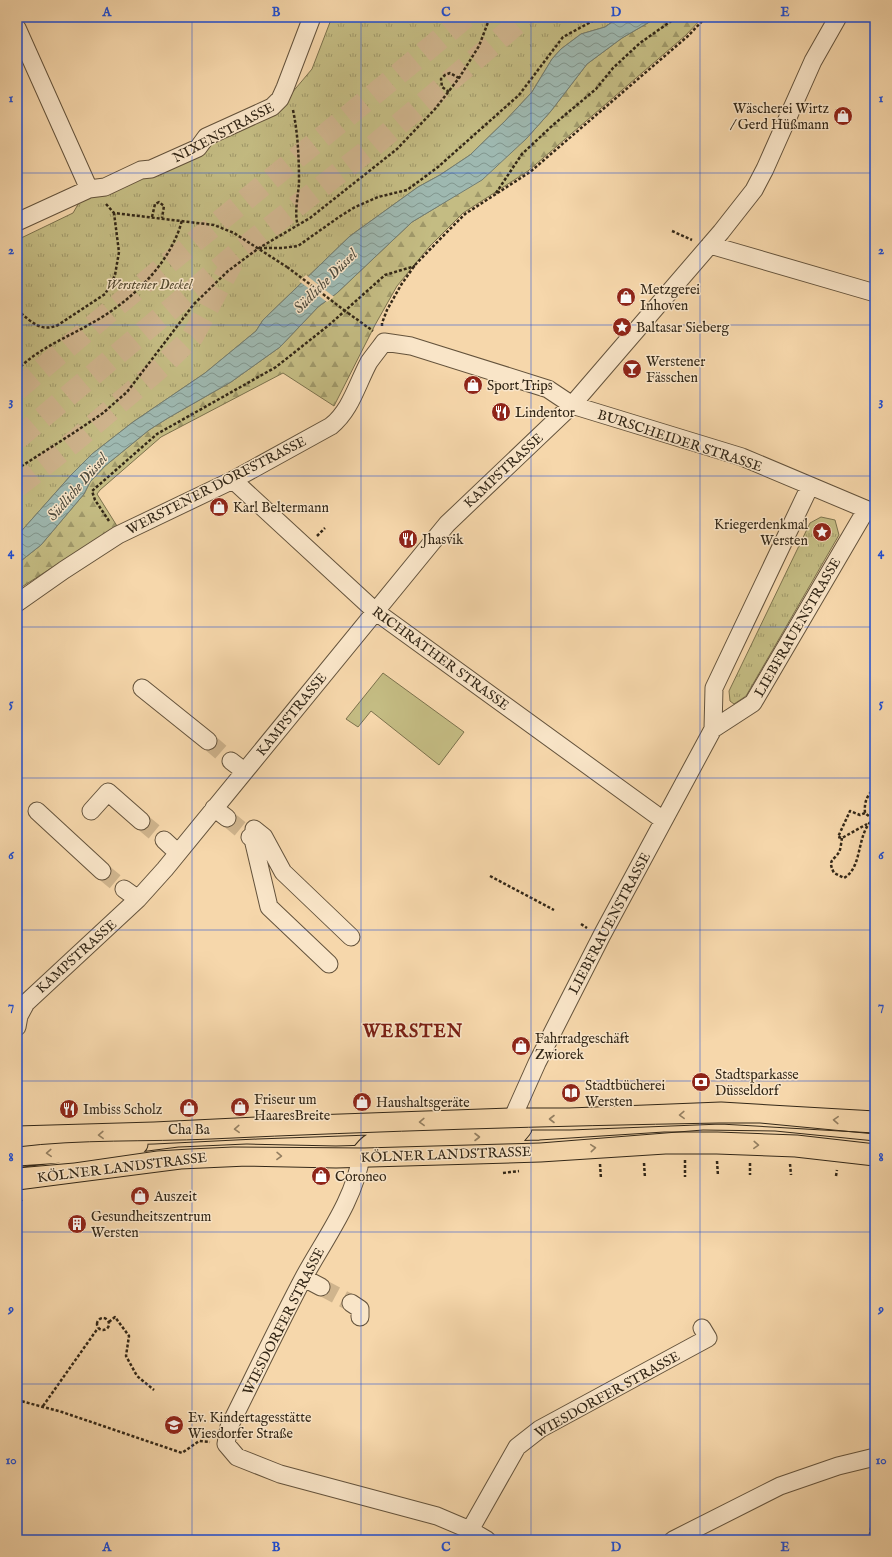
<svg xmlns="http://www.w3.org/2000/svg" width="892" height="1557" viewBox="0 0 892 1557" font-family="'IM FELL English',serif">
<defs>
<pattern id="forest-firs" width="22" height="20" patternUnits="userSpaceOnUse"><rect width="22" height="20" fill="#c4bc83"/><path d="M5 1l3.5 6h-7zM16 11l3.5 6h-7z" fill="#a0996a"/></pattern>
<pattern id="park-tufts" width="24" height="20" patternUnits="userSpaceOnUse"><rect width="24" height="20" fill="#c4bc83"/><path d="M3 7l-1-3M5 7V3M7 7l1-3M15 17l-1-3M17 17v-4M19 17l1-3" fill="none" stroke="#a0996a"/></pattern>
<pattern id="water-waves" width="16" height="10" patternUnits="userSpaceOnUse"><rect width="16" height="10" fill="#9eb8b0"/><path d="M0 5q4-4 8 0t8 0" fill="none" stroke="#81968e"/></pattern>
</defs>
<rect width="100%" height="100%" fill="#f6d7ab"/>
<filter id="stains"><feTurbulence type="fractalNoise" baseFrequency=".005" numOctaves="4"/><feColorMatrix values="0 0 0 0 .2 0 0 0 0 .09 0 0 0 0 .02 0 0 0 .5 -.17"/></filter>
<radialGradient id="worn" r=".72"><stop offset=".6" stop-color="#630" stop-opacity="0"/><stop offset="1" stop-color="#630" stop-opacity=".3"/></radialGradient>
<path fill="url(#forest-firs)" stroke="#7c724d" d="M658,17H703L686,35L528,171L463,213L429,247L397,286L375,325L334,406L283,373L161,437L100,490L97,494L117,526L17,590V564L41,545L84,494L90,482L105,466L149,430L168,418L231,382L280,347L318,307L337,293L412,222L445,202L526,139L551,111L587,64L622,38Z"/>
<path fill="url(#park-tufts)" stroke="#7c724d" d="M332,17H619L605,27L581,34L561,49L552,59L532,92L505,121L470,155L440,175L418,187L350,236L263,320L256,331L205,373L133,422L92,454L72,474L17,536V240L73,213L80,201L275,113L312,69Z
M821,517L835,520L839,535L746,696L734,704L730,701L729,691L810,523Z"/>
<path fill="#c4bc83" stroke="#7c724d" d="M383,673L464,732L439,765L371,711L358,727L346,719Z"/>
<path fill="url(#water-waves)" stroke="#737e73" d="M619,17H658L622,38L587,64L551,111L526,139L482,180L412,222L337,293L318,307L280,347L231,382L168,418L149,430L105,466L90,482L84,494L41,545L17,564V536L72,474L92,454L133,422L205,373L256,331L263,320L350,236L418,187L440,175L470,155L505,121L532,92L552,59L561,49L581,34L605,27Z"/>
<path fill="#f6d7ab" d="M306,275L334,297L327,302L299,281Z"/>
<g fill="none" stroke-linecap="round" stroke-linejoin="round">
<path stroke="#cfb48d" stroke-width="17" stroke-dasharray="17 8" stroke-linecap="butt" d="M208,741L231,761
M227,818L250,837
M141,821L164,840
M102,871L124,889
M321,1287L351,1303"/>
<path stroke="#cfb48d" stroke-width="22" stroke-dasharray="22 11" stroke-linecap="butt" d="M17,390C165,263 318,143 466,17
M17,439L237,253L372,147L525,17
M17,487L76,440L161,367L193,336L232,263"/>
<defs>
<path id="minor" d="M17,28L89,189
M17,222L89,189L105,187L141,170L151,169L198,148L206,137L272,107L280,99L285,88L312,17
M710,245L875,293
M233,480L375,611L663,820
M17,603L64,570L118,535L233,480L331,426C351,410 357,384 369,362C374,355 379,349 384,342L411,346L548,389L572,405L742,457L875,513
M142,688L208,741
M713,729L753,703L866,510
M231,761L244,771
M214,808L227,818
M37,811L102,871
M91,811L108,792L141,821
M254,829L264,837L283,872L351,937
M250,837L253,839L269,907L329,964
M164,840L178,853
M124,889L138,899
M17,1027L19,1016L26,1003L138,899L165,869L447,524L572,405L721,232L754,190L765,169L813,61L838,17
M512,1119L537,1063L602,935L713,729L714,688L810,486
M361,1156C355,1199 324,1240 304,1277C278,1326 254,1377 229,1427L226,1444L237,1457L280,1474L437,1516L470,1530L487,1540
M304,1278L321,1287
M351,1303L360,1309V1317
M470,1530L517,1447L540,1429L708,1338L702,1328
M673,1540L780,1486L838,1466L875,1457"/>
<path id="major" d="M17,1137L154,1133L257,1128L512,1119H570L721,1113L875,1122
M17,1155L107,1149L130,1146L137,1144
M361,1156C368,1144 377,1140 390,1137L512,1136L516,1134L521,1128L519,1122L512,1119
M17,1179L180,1158L247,1155L336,1157L540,1151L665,1143H717L796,1146L875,1155"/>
</defs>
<use href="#minor" stroke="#64533c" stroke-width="19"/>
<use href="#major" stroke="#332717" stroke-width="23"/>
<path stroke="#332717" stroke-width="2.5" stroke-dasharray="3 2" stroke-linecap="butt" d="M449,92L442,87L441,79L445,75L450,73L459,78
M293,110C298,134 299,158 299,183C298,197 294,213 298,226
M496,193L522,154L553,125L596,89L613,68L640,43L677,17
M106,204L114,213L214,225L234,233L287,267
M152,217L155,204L159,202L164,206L162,218
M672,231L692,240
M259,248H282L298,246L339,217L355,207L378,197L407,190L438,167L519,95L563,37L600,17
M17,310C31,321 40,333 58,325L105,294L110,286L115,275L119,252L114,213
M348,313L373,331
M382,326V323L387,310L401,285L415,265L446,233L465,214L530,172L688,36L706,17
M17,370C39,348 66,338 92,323C130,302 171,264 182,220
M17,469L75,432L103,413L127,392L194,304L228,271L259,248L310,218L397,149L435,109L459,78L479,46L490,17
M109,521L95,500L92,491L157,434L276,367L329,325L385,275L415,266
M317,536L325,528
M875,788C867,795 864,802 865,813L875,821
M865,813L860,815L850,811L838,837L842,838L867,824
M842,838C841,842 841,849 839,852C834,861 827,859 834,873L844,878C863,867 856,836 872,820
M490,876L554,910
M581,924L587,928
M685,1160V1177
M717,1161L718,1176
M644,1163L645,1178
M750,1163V1175
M600,1164L601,1179
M790,1164L791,1175
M503,1173L519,1171
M836,1176L837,1170
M17,1206L23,1198
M97 1324a6 6 0 1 1 12 0a6 6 0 1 1-12 0Z
M109,1322L115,1317L129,1336L126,1356L137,1376L154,1390
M17,1400L62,1412L182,1453L199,1441L210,1442
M43,1406L98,1328
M869,1540L875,1505"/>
<use href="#minor" stroke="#f9e5c8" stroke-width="17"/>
<use href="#major" stroke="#f6d7ab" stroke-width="21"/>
<path stroke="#332717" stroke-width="1" d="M17,1147C81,1139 146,1142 211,1139C380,1131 550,1126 719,1123H760L875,1134
M17,1168L74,1163L157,1151L190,1149L233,1147L364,1148L540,1143L703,1130L775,1131L875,1141"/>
<path stroke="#332717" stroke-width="2.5" stroke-dasharray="3 2" stroke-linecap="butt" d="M287,267L348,313"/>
</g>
<defs><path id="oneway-chevron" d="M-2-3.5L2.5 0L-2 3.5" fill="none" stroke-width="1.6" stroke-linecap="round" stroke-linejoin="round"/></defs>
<g stroke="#947f61">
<use href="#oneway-chevron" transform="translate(682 1115) rotate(178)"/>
<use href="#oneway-chevron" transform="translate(552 1119) rotate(-180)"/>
<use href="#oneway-chevron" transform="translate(836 1120) rotate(-177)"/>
<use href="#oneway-chevron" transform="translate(422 1122) rotate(178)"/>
<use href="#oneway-chevron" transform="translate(237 1129) rotate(177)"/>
<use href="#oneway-chevron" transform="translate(101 1135) rotate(178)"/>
<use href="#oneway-chevron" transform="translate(477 1137)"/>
<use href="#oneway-chevron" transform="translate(756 1145) rotate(3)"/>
<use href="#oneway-chevron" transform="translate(593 1148) rotate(-5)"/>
<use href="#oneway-chevron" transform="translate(49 1153) rotate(177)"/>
<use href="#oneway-chevron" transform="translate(279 1156) rotate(1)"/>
</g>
<path fill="none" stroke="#1d4ed8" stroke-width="1" stroke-opacity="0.55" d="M192,17V1540M361,17V1540M531,17V1540M700,17V1540M17,173H875M17,325H875M17,476H875M17,627H875M17,778H875M17,930H875M17,1081H875M17,1232H875M17,1384H875"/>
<defs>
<symbol id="shop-disc" viewBox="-11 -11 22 22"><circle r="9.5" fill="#8f2418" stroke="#f9e5c8"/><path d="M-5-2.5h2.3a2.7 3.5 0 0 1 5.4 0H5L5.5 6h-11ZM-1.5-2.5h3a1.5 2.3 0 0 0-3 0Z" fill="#fff"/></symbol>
<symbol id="sight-disc" viewBox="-11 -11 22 22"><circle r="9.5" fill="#8f2418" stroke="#f9e5c8"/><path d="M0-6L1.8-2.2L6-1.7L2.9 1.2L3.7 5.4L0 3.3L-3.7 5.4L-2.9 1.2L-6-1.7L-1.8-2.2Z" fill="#fff"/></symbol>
<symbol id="bar-disc" viewBox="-11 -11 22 22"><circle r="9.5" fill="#8f2418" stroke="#f9e5c8"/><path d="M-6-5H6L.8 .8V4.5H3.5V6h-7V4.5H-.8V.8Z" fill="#fff"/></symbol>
<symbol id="restaurant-disc" viewBox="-11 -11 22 22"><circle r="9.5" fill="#8f2418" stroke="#f9e5c8"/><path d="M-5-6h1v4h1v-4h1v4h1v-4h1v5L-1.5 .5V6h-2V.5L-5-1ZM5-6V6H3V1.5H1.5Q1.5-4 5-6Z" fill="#fff"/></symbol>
<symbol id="bank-disc" viewBox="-11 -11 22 22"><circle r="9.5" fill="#8f2418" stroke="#f9e5c8"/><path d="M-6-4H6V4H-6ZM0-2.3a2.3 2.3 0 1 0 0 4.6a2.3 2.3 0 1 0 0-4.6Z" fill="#fff"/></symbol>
<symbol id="library-disc" viewBox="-11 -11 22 22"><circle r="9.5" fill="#8f2418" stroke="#f9e5c8"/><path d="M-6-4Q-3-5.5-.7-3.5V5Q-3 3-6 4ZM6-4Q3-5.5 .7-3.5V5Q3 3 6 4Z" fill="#fff"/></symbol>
<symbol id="building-disc" viewBox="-11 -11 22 22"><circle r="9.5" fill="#8f2418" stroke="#f9e5c8"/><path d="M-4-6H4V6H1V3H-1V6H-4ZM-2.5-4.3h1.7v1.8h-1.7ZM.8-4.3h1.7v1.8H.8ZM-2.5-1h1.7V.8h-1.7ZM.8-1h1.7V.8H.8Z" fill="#fff"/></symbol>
<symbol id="school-disc" viewBox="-11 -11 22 22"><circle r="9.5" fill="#8f2418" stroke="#f9e5c8"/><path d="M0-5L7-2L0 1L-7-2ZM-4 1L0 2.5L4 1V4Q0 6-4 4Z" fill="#fff"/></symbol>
</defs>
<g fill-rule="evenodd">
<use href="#shop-disc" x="832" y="105" width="22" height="22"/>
<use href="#shop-disc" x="615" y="286" width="22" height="22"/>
<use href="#sight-disc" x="611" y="316" width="22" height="22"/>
<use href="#bar-disc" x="621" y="358" width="22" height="22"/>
<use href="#shop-disc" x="462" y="374" width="22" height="22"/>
<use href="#restaurant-disc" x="490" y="401" width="22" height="22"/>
<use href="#shop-disc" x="208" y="496" width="22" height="22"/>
<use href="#sight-disc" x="811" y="521" width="22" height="22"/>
<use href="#restaurant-disc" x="397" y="528" width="22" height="22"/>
<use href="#shop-disc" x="510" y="1035" width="22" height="22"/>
<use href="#bank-disc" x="690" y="1071" width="22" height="22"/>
<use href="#library-disc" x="560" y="1082" width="22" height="22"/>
<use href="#shop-disc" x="351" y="1091" width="22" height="22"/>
<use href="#shop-disc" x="229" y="1096" width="22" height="22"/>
<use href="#shop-disc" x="178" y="1097" width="22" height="22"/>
<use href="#restaurant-disc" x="58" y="1098" width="22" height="22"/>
<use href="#shop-disc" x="310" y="1165" width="22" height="22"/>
<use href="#shop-disc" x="129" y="1185" width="22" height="22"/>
<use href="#building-disc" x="66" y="1213" width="22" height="22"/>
<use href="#school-disc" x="163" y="1414" width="22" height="22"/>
</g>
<g text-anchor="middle" stroke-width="3" stroke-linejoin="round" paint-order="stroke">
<g font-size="14" fill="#332717" stroke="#f9e5c8" text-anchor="start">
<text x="829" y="113" text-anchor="end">Wäscherei Wirtz<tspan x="829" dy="16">/ Gerd Hüßmann</tspan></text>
<text x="640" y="294">Metzgerei<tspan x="640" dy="16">Inhoven</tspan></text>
<text x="636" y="332">Baltasar Sieberg</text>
<text x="646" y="366">Werstener<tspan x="646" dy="16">Fässchen</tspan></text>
<text x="487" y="390">Sport Trips</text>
<text x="515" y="417">Lindentor</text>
<text x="233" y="512">Karl Beltermann</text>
<text x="808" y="529" text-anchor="end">Kriegerdenkmal<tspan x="808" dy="16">Wersten</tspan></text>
<text x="422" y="544">Jhasvik</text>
<text x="535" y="1043">Fahrradgeschäft<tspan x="535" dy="16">Zwiorek</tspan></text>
<text x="715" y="1079">Stadtsparkasse<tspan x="715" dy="16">Düsseldorf</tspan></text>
<text x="585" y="1090">Stadtbücherei<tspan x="585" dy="16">Wersten</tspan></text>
<text x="254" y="1104">Friseur um<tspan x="254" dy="16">HaaresBreite</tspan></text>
<text x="376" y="1107">Haushaltsgeräte</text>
<text x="83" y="1114">Imbiss Scholz</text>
<text x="189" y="1134" text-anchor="middle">Cha Ba</text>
<text x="335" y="1181">Coroneo</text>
<text x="154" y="1201">Auszeit</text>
<text x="91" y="1221">Gesundheitszentrum<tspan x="91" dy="16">Wersten</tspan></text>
<text x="188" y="1422">Ev. Kindertagesstätte<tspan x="188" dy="16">Wiesdorfer Straße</tspan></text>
</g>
<g font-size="14" fill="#332717" stroke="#f9e5c8">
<text transform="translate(223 132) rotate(-28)" y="5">NIXENSTRASSE</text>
<text transform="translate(680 440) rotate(18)" y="5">BURSCHEIDER STRASSE</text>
<text transform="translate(503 470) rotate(-43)" y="5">KAMPSTRASSE</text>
<text transform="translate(216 485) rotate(-27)" y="5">WERSTENER DORFSTRASSE</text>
<text transform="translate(797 627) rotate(-60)" y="5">LIEBFRAUENSTRASSE</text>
<text transform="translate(441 658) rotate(36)" y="5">RICHRATHER STRASSE</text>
<text transform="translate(291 714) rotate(-51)" y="5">KAMPSTRASSE</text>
<text transform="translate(609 923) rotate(-62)" y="5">LIEBFRAUENSTRASSE</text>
<text transform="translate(76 956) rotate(-42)" y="5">KAMPSTRASSE</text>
<text transform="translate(446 1154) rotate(-2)" y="5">KÖLNER LANDSTRASSE</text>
<text transform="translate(122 1167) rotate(-7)" y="5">KÖLNER LANDSTRASSE</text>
<text transform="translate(283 1321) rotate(-63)" y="5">WIESDORFER STRASSE</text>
<text transform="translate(607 1394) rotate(-29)" y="5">WIESDORFER STRASSE</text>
</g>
<g font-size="14" font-style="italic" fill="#574c32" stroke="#f9e5c8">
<text x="149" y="289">Werstener Deckel</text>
</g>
<g font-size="15" font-style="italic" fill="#4e4b3d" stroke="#f9e5c8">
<text transform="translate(325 281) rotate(-45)" y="5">Südliche Düssel</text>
<text transform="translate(77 487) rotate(-49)" y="5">Südliche Düssel</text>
</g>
<g font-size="18" font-weight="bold" letter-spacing="1" fill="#7a1f14" stroke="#f9e5c8">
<text x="413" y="1037">WERSTEN</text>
</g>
</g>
<rect width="892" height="1557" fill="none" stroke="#f6d7ab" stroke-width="44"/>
<rect x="22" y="22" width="848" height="1513" fill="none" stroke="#1d4ed8" stroke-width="1.5"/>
<g font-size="13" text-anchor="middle" font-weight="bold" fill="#1d4ed8">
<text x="107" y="16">A</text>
<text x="276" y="16">B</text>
<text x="446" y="16">C</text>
<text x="616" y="16">D</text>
<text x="785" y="16">E</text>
<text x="11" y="102">1</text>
<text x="881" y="102">1</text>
<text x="11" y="254">2</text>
<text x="881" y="254">2</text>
<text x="11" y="405">3</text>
<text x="881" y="405">3</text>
<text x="11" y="556">4</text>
<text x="881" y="556">4</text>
<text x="11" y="707">5</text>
<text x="881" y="707">5</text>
<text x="11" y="859">6</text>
<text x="881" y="859">6</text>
<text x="11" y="1010">7</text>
<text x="881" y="1010">7</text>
<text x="11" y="1161">8</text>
<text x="881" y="1161">8</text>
<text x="11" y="1313">9</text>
<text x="881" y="1313">9</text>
<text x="11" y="1464">10</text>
<text x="881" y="1464">10</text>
<text x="107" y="1551">A</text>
<text x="276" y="1551">B</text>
<text x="446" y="1551">C</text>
<text x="616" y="1551">D</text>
<text x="785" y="1551">E</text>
</g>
<rect width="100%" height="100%" filter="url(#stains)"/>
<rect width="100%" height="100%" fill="url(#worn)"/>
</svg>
